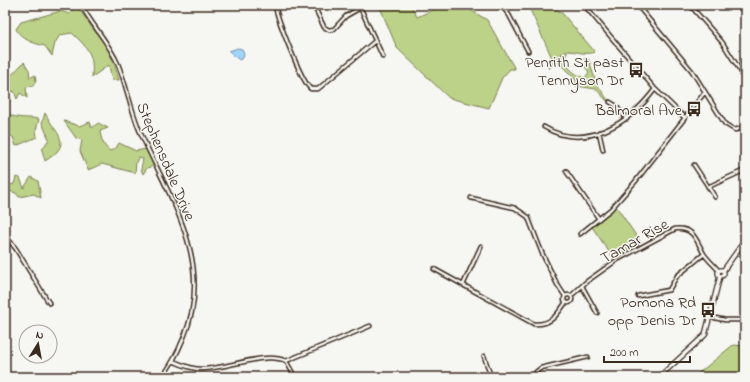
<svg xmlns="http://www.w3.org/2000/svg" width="750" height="382" viewBox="0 0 750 382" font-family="'Indie Flower',sans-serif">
<rect width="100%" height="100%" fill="#f6f6f2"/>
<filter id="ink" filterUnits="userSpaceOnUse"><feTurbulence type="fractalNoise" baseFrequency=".025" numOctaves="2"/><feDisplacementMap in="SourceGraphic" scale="8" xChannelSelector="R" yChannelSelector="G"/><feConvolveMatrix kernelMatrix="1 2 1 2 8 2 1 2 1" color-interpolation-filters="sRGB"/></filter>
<g filter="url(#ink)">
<path fill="#bcd288" stroke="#7c7e53" d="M76,5L107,48L114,63L119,80H112L109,65L92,77C94,54 88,48 72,33L60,35L55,43L52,56L45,46C33,43 22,40 16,29L21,22L61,11L69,14Z
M379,5H411L417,17L444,5H462L487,20L515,69H510L502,78L489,108L449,98L397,48Z
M528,5H549L562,13L595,52C585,56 575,50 564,51L549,69L547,65L552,58Z
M567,52C562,65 573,74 585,78L589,72L582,63L585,58L589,60L596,83L608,100L607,101L596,89L576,86V80L557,61L562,54Z
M24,62L29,70L30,78L35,75L36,81L33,86L26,87L27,98L20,93L17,99L14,91L9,93L11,100L8,101L5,96V82Z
M5,108H8L10,115C18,119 29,117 39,119L36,130L37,137L16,146L13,137L5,132Z
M45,113C57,136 74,143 45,161L42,150L49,139L42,123Z
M64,121L79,126L90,122L92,128L98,123L108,128L100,131C101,138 103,146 110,151L116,148L119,143L136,151L146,149L154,166L147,168L143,174L141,169L143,159L139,157L136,162L135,173L102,164L88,170L80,151L82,140L76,138Z
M16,177L20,178L24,188L31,177L38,181L41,198L34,194L19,197L16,193L9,191L5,193V183L9,185L14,184Z
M616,206L641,243L632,247L614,259L592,227Z
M733,345L745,346V377H694Z"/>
<path fill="#9ed4fd" stroke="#7690a4" d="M238,48L242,49L244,53L243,58L239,60L229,51Z"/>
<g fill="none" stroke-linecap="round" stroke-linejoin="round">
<defs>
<path id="minor" d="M81,5C92,25 109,43 118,64C127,87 131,111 141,134C170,199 215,263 184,337C178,352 172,365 162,377
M275,5C277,18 302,83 311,89H318L375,41
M359,5L383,57
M501,5L509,15L528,51
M584,5L655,89L685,118
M637,5L692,71L725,124L735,130L745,127
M690,5L722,42L745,78
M314,6L324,27L329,30L334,29L346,16L360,8
M610,102L615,105L627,119
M544,127C585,152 630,123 655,89
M599,132L603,150
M694,165L715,197
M566,171L599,219
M708,187L745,170
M471,198L515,208L528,217L542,253L557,284L565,296
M580,234L611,209L635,182L705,92
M5,235L16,249L49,303
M434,269L534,324C551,325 557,315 566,302
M463,285L481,246
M582,286L597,313
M564 299a4 4 0 1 1 8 0a4 4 0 1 1-8 0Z
M571,296L586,282L617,260L675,229C694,227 696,240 704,254C708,260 714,265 719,271
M638,296L669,290L677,276L704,254
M710,317L725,320H745
M484,356L491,377
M173,361C182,365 191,369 200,369C226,370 263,351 286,361L370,326
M286,361L295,377
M534,377L536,372L541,368L588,357"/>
<path id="tertiary" d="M718 273a3 3 0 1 1 6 0a3 3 0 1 1-6 0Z
M723,271L745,240
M659,377L705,335L720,276"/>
</defs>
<use href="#minor" stroke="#3b2a1e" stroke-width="5.5"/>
<use href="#tertiary" stroke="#3b2a1e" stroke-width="6"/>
<use href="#minor" stroke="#f6f6f2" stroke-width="2.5"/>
<use href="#tertiary" stroke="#f6f6f2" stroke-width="3.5"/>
</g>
</g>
<defs>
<symbol id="bus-bare" viewBox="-9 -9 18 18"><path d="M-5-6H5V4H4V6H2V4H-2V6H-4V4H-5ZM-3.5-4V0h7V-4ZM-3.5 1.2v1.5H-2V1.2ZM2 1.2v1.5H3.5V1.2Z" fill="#3b2a1e" stroke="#f6f6f2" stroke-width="2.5" paint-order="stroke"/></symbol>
</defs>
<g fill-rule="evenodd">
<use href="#bus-bare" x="625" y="59" width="22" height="22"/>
<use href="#bus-bare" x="683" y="98" width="22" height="22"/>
<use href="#bus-bare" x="697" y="299" width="22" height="22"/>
</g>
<g text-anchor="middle" stroke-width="3" stroke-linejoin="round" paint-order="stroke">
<g font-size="16" fill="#3b2a1e" stroke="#f6f6f2" text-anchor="end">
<text x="624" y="67">Penrith St past<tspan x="624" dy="18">Tennyson Dr</tspan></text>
<text x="682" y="115">Balmoral Ave</text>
<text x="696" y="307">Pomona Rd<tspan x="696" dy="18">opp Denis Dr</tspan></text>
</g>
<g font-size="16" fill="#3b2a1e" stroke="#f6f6f2">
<text transform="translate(167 161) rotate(67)" y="6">Stephensdale Drive</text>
<text transform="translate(634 240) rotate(-29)" y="6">Tamar Rise</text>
</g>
</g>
<rect width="750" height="382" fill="none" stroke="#f6f6f2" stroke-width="20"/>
<rect x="10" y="10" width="730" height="362" fill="none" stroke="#3b2a1e" stroke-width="1.5" filter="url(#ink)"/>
<g transform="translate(38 344) rotate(11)"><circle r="19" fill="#f6f6f2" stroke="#aba49d"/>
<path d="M0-3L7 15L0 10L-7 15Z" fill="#3b2a1e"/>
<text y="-6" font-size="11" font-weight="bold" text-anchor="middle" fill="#3b2a1e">N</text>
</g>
<path d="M604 356v6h86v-6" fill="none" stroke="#3b2a1e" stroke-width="2"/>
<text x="610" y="356" font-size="12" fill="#3b2a1e" stroke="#f6f6f2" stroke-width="3" paint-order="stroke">200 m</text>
</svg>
